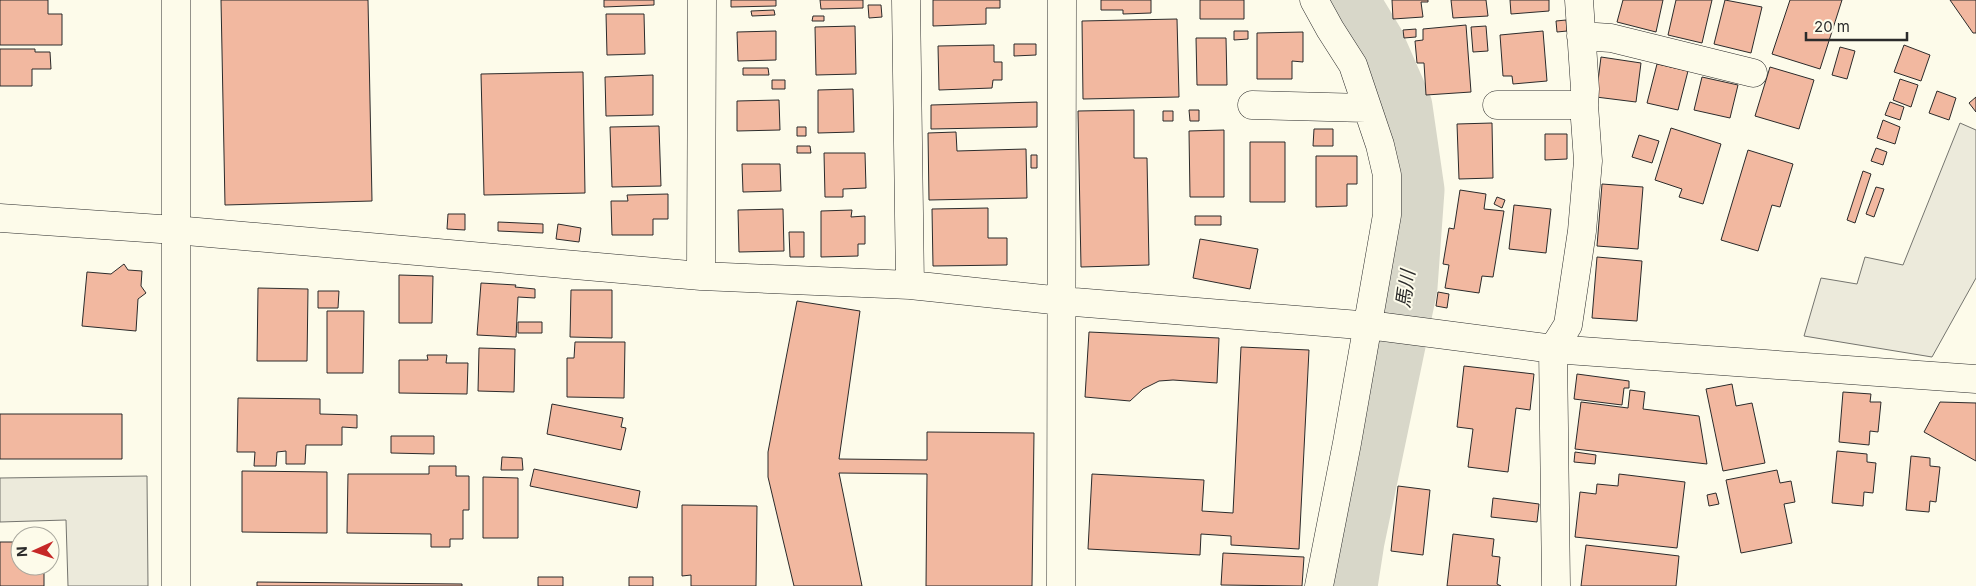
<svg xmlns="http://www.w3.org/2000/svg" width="1976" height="586" viewBox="0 0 1976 586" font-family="Inter,'Noto Sans JP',sans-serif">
<rect width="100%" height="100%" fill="#fdfbea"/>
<path fill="#eceadb" stroke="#74746e" d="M1960,123L1976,130V278L1932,357L1804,336L1821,278L1857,284L1865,257L1903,265Z
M147,476L148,586H68L66,520L0,522V478Z"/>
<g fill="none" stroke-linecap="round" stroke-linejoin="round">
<path stroke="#d8d7c9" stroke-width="61" d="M1347,586L1354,541L1407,287L1414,190L1402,107L1374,43L1348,0"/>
</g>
<path fill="#f2b8a0" stroke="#2b2b2b" d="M0,0H48V14H62V45H0Z
M221,0H368L372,201L225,205Z
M604,0H654V5L604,7Z
M731,0H776V6L731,7Z
M820,0H863V8L821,9Z
M933,0H1000V8H986V24L933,26Z
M1101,0H1151V13L1123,14V10H1101Z
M1200,0H1244V19H1200Z
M1392,0H1428V2H1421L1423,17L1393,19Z
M1451,0H1486L1488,16L1453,18Z
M1510,0H1549V11L1511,14Z
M1623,0H1663L1656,32L1617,22Z
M1676,0H1712L1702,43L1668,35Z
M1725,0L1762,7L1751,53L1714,44Z
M1790,0H1842L1820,69L1772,54Z
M1950,0H1976V33H1973Z
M868,5H881L882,17L869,18Z
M774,10L775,15L752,16L751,11Z
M606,14H644L645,54L607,55Z
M813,16H824V21H812Z
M1177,19L1179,97L1083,99L1082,21Z
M1566,20L1567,31L1557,32L1556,21Z
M1466,25L1471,92L1426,95L1424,63H1417L1415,41L1423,40V29Z
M855,26L856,74L816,75L815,27Z
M1486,26L1488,51L1473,52L1471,27Z
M1416,29V37L1404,38L1403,30Z
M776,31V60L738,61L737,32Z
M1234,31H1248V39L1234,40Z
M1543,31L1547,81L1513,84L1512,76H1503L1500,35Z
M1303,32V62L1292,61V79H1257V33Z
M1196,38H1226L1227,85H1197Z
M1014,44H1036V55L1014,56Z
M994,45V62H1002V80H993L992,88L939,90L938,46Z
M1904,45L1930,55L1921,81L1894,72Z
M1840,47L1855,51L1847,79L1832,75Z
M0,49H35V52H50L51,69H32V86H0Z
M1601,57L1641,63L1636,102L1596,97Z
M1657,64L1688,71L1678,110L1647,103Z
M1770,67L1814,80L1799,129L1755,116Z
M743,68H768L769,75H743Z
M583,72L585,193L484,195L481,74Z
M653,75V115L606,116L605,77Z
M1702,77L1738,85L1730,118L1694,110Z
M1900,79L1918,85L1911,107L1893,100Z
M772,80H785V89H772Z
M853,89L854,132L818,133V90Z
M1937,91L1956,98L1949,120L1929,113Z
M1976,97V112L1969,103Z
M779,100L780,130L737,131V101Z
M1037,102V127L931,129V105Z
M1890,102L1904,107L1900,120L1885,115Z
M1134,110V158H1147L1149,265L1081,267L1078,111Z
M1189,110H1199V121H1190Z
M1163,111H1173V121H1163Z
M1883,120L1900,127L1895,144L1877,138Z
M1492,123L1493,178L1459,179L1457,124Z
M659,126L661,186L612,187L610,127Z
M797,127H806V136H797Z
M1671,128L1721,144L1703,204L1679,197L1682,189L1655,180Z
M1314,129H1333V146H1313Z
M1224,130V197H1190L1189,131Z
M956,132L957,151L1026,149L1027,198L929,200L928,133Z
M1545,134H1567V159L1545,160Z
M1639,135L1659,141L1652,163L1632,157Z
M1250,142H1285V202H1250Z
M797,146H810L811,153H797Z
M1876,148L1887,152L1883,165L1871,161Z
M1748,150L1793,164L1780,207L1772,205L1758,251L1721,240Z
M824,153H865L866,188L843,189V197H825Z
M1031,155H1037V168H1031Z
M1316,156H1357V184H1347V206L1316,207Z
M742,164H780L781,191L743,192Z
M1863,171L1871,174L1855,223L1847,220Z
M1602,184L1643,187L1638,249L1597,246Z
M1876,187L1884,189L1874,217L1866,214Z
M1460,190L1486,194L1484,209L1504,211L1493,277L1482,276L1479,293L1445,288L1449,265L1443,264L1449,228L1454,229Z
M668,194V219H653V235H612L611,201H628L627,195Z
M1497,197L1505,200L1502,208L1494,204Z
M1514,205L1551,209L1546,253L1509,249Z
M988,208V238H1007V265L933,266L932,209Z
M783,209L784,251L739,252L738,210Z
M852,210L851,217L865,216V244H858V256L821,257V211Z
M448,214H465V230L447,229Z
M1195,216H1221V225H1195Z
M498,222L543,224V233L498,231Z
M558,224L581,228L579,242L556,239Z
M789,232H804V257H790Z
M1200,239L1258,249L1250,289L1193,278Z
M1597,257L1642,261L1637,321L1592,318Z
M124,264L128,270L142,271L141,286L146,293L138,299L136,331L82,326L87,272L111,274Z
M399,275L433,276L432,323H399Z
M481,283L516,285L515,287L535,289V298L518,297L516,337L477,335Z
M258,288L308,289L307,361H257Z
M571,290H612V338L570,337Z
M318,291H339L338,308H318Z
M1438,292L1449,294L1447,308L1436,306Z
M797,301L860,311L839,459L927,460V432L1034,433L1032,586H926L927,474L839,473L862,586H794L768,477V452Z
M327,311H364L363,373H327Z
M518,322H542V333H518Z
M1089,332L1219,338L1217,383L1173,380L1159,381L1143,389L1130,401L1085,397Z
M575,342H625L624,398L567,397V358H574Z
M1241,347L1309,350L1299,549L1231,545V536L1201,534L1200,555L1088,549L1092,474L1204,480L1202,511L1233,513Z
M479,348L515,349L514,392L478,391Z
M427,355H447L446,363H468L467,394L399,393V360H428Z
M1464,366L1534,374L1530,410L1516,408L1508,472L1468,467L1473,429L1457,427Z
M1577,374L1629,381V388H1624L1622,405L1574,399Z
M1732,384L1736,406L1752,403L1765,463L1723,471L1706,389Z
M1630,390L1645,392L1643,409L1699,416L1707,464L1575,449L1581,402L1628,408Z
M1843,392L1871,394L1870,402H1881L1878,432L1870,431L1869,445L1839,442Z
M238,398L320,399V414L357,415V428L342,427V445H306L305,464H286V451L277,452L276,466H254L255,452H237Z
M1940,402L1976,403V461L1924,432Z
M552,404L623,418L621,427L626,428L621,450L547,434Z
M0,414H122V459H0Z
M391,436H434V454L391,453Z
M1837,451L1867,454V462L1876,463L1873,493L1864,492L1863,506L1832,503Z
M1575,452L1596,455L1595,464L1574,462Z
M1911,456L1930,458V466L1940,467L1936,502L1930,501L1929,512L1906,510Z
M502,457L522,458L523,470H501Z
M429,466H456V476H469V510H463V539H450V547H431V534L347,533L348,474H429Z
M534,469L640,491L637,508L530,486Z
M1777,470L1780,483L1791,481L1795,502L1784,504L1792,543L1741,553L1726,480Z
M242,471L327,472V533L242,532Z
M1619,474L1685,482L1677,548L1575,537L1580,492L1596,494L1597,484L1618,486Z
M483,477L518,478V538H483Z
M1398,486L1430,490L1423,555L1391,551Z
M1716,493L1719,504L1709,506L1707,495Z
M1493,498L1539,504L1537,522L1491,517Z
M682,505L757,506L756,586H691V575L682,576Z
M1453,534L1494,539L1492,556L1500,557L1497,584L1501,586H1447Z
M0,542H20V566H44V586H0Z
M50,545L57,552L50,559Z
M1586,545L1679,556L1676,586H1581Z
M1223,553L1304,557L1302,586L1221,585Z
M538,577H563V586H538Z
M629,577H653V586H629Z
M257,582L462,584V586H257Z"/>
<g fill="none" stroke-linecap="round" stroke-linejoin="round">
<defs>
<path id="street" d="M906,0L910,285
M1314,0L1330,29L1353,65L1380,145L1387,175V215L1347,443L1319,586
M1581,36L1611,38L1753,73
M1252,105L1366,108
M1497,105H1584
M0,218L175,230L701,276L910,285L1062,301L1384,327L1553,349L1976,379
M701,276L702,0
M1061,586L1062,0
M1556,586L1553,349L1568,325L1582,231L1588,161L1584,105L1585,89L1579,0"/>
<path id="secondary" d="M176,0V586"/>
</defs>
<use href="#street" stroke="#2b2b2b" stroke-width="29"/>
<use href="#secondary" stroke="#2b2b2b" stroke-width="29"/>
<use href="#street" stroke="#fdfbea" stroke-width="28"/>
<use href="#secondary" stroke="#fdfbea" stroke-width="28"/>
</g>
<g text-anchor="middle" stroke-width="4" stroke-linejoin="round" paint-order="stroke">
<g font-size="19" font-style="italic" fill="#2b2b2b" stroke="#fdfbea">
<text transform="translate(1405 289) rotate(-82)" y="7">馬川</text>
</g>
</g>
<g transform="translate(35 551) rotate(267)"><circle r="24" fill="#fdfbea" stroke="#a9a89e"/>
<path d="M0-4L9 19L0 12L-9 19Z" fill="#c62828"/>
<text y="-8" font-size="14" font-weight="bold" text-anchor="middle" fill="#2b2b2b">N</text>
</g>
<path d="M1806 32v8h101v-8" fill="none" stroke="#2b2b2b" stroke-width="2.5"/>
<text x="1814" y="32" font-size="15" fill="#2b2b2b" stroke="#fdfbea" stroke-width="4" paint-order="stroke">20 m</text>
</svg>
